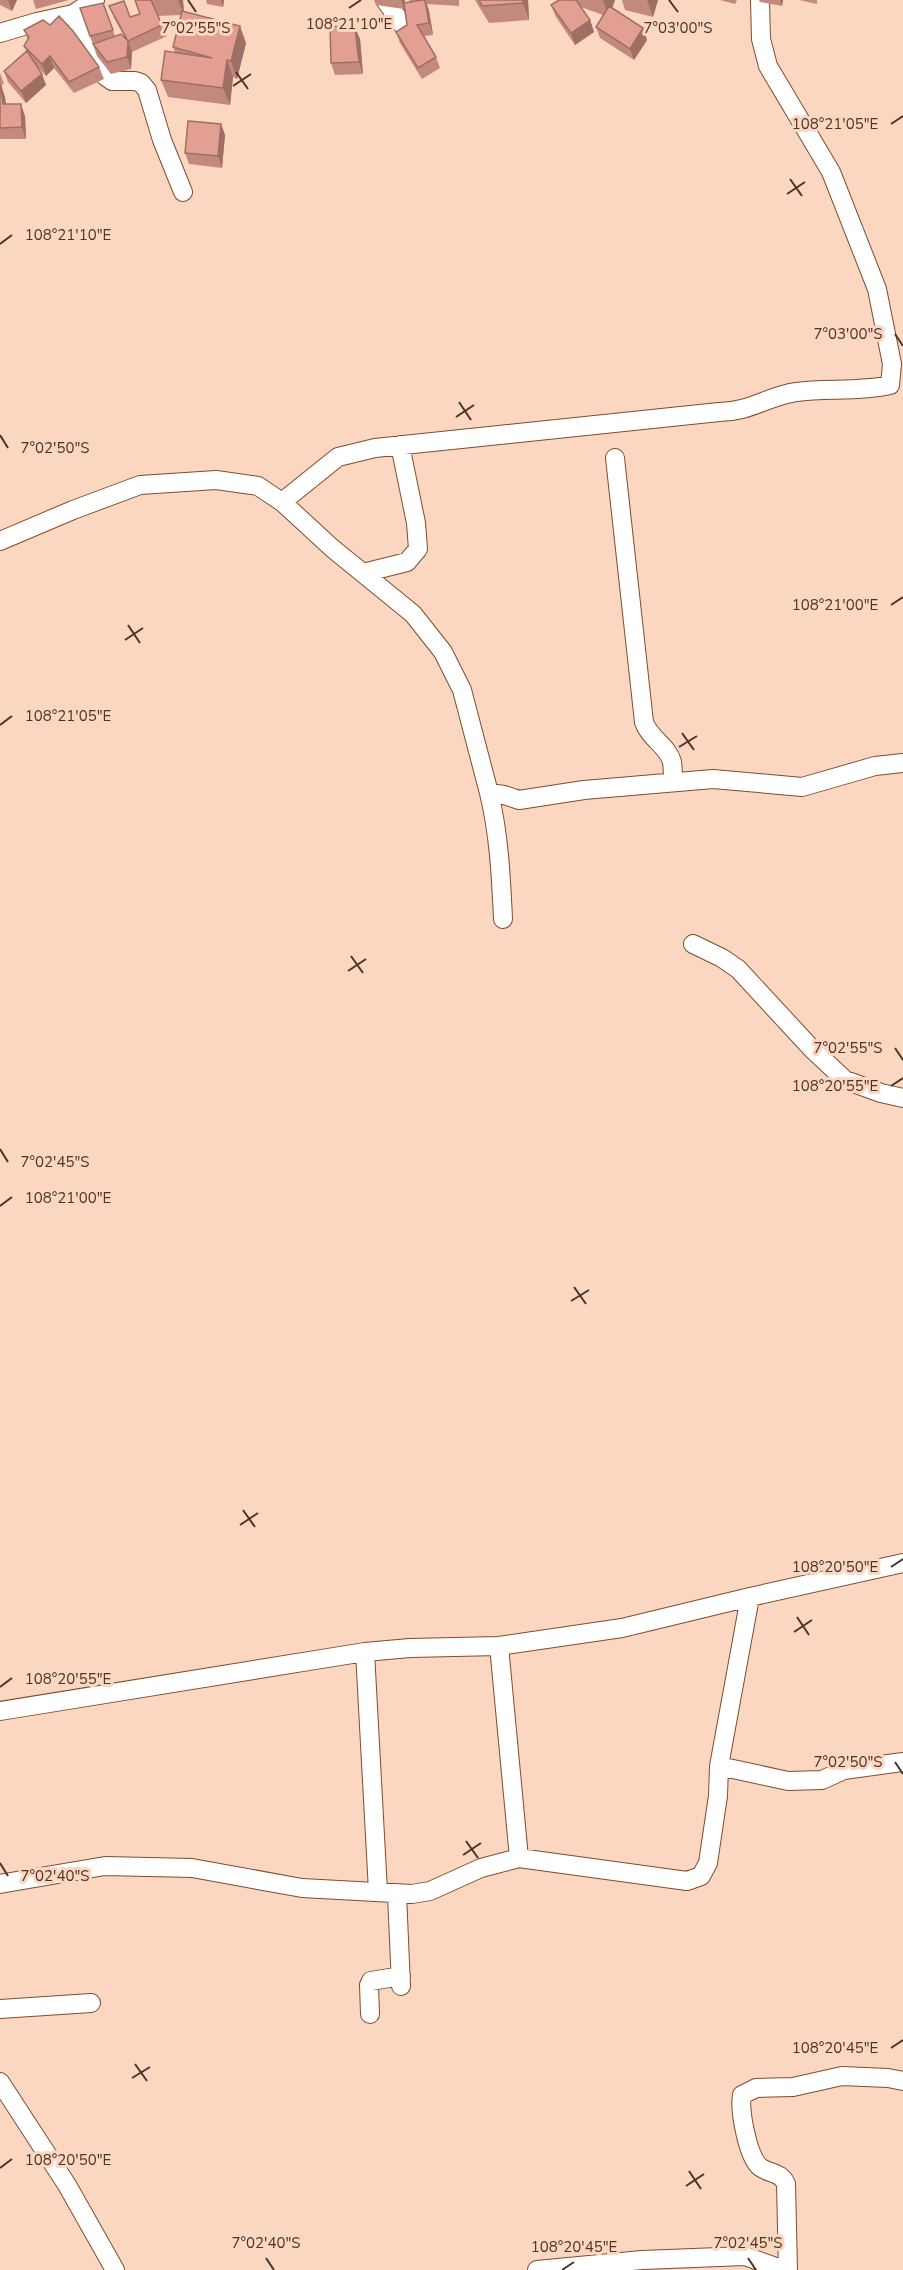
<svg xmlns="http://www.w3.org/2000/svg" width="903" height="2270" viewBox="0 0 903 2270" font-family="'Nunito Sans',sans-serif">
<rect width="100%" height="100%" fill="#fbd6c1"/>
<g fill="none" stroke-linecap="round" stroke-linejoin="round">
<defs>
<path id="street" d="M385,0L417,45
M73,14L105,76L112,81H135L141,83L147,90L162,140L183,192
M0,33L37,22L73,14L95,0
M615,458L644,722C649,738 668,746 672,762C673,769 673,776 673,782
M282,502L338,457L375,448L719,412C750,412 768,396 796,392C827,388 859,392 890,385L892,364L877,289L831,172L768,66L761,39L760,0
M0,541L73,510L140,485L216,480L258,486L282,502L332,548L413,614L443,652L462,690L489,793L504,795L519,800L584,790L713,779L802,787L875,766L903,763
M363,573L407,562L418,549L416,523L400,445
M489,793C499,834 501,876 503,919
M693,944L722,958L738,969L812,1049L845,1080L881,1093L903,1098
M499,1646L519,1858
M365,1652L378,1891
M0,1711L365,1652L410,1648L499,1646L622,1628L750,1597L903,1563
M719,1766L750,1597
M0,1884L105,1866L192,1868L302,1888L412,1894L430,1891L481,1868L519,1858L687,1881L701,1876L708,1863L718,1796L719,1766L788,1781L822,1780L844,1770L903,1762
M397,1894L401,1986
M0,2009L91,2003
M370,2014L369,1985L371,1981L401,1976
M0,2082L67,2185L115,2270
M537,2270L642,2260L745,2256L784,2270
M788,2270L786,2184C781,2172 770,2174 760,2167C748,2157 739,2111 742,2095L756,2088L793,2087L842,2076L888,2078L903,2081"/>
</defs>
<use href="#street" stroke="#804c2d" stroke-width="20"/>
<use href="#street" stroke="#fff" stroke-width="18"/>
</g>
<path fill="#c3897e" d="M0,0H17L12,11L0,5Z
M33,0H69L36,9Z
M135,0H183L184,12L246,43L237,79L233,77L230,105L168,97L161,80L175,53L173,47L181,15L158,16L167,36L132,52L131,69L111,74L97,56L80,8L103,3L115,36H124L114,18L109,6L130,17L140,14Z
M206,0H224L223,7L207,4Z
M374,0H405V3L410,2L409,0H459V6L427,4L429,11L433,35L424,36L436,57L440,68L422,79L400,43L396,32L407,25L404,9L376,5Z
M475,0H528L529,20L489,23Z
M576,0H615L612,8L643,28L647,40L634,60L600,38L596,27L603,15L581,7L590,20L594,32L575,45L556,17L551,5Z
M622,0H658L653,17L625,10Z
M720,0H737L735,4Z
M759,0H783L782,6L760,2Z
M799,0H817V4Z
M355,28L360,39L363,74L335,75L331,63Z
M24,30L99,67L104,79L74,93L54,68L46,76L38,67L46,85L26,103L8,82L4,71L26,51L24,46L28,40Z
M0,73L4,84L0,85L5,97L6,104L25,116L26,139H0Z
M221,124L225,135L222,168L189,164L185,153Z"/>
<path fill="#9f6f66" d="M8,0H17L12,11Z
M178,0H183L184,15Z
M221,0H224L223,7Z
M401,0H405L404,9Z
M425,0L429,11L433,35L429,23Z
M523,0H528L529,20L523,3Z
M603,0H615L609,17Z
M647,0H658L653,17Z
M780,0H783L782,6Z
M590,20L594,32L575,45L571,33Z
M240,26L246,43L237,79L231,61Z
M355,28L360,39L363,74L359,62Z
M643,28L647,40L634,60L630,49Z
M128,41L132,52L131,69L127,57Z
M50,56L54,68L46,76L42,64Z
M227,60L233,77L230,105L223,88Z
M42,74L46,85L26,103L21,91Z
M1,85L5,97L7,116L3,104Z
M21,104L25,116L26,139L22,127Z
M221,124L225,135L222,168L218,156Z"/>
<path fill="#e39f92" stroke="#9f6f66" stroke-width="1.5" d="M135,0H151L162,25L128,41L109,6L124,1L130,17L140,14Z
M422,0H425L429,23L417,25L436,57L418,68L396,32L407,25L404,3Z
M479,0H523V3L482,6Z
M559,0H576L590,20L571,33L551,5Z
M103,3L113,30L90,36L80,8Z
M609,6L643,28L630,49L596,27Z
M182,11L240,26L231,61L227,60L223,88L161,80L165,51L212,58L173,47Z
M59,16L73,31L99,67L69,82L50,56L42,64L24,46L29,37L24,30L43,20L50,25Z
M330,26L355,28L359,62L331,63Z
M121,34L128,41L127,57L107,62L93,44Z
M27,51L42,74L21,91L4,71Z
M0,85H1L3,104H21L22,127L0,128Z
M188,121L221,124L218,156L185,153Z"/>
<path fill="none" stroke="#4c3426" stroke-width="2" d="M188,0L196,12M669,0L678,12M349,8L361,0M236,72L248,89M233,86L251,74M891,124L903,116M790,179L802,196M787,194L805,182M0,244L12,235M895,334L903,346M459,402L471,420M456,417L474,405M0,435L8,448M891,605L903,597M128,625L140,643M125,640L143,628M0,725L12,716M682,733L694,750M679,747L697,736M351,956L363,973M348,971L366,959M895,1048L903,1060M891,1086L903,1078M0,1149L8,1162M0,1206L12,1197M574,1287L586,1304M571,1301L589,1290M243,1510L255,1527M240,1525L258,1513M891,1567L903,1559M797,1617L809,1635M794,1632L812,1620M0,1687L12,1678M895,1762L903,1774M466,1841L478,1858M463,1855L481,1843M0,1863L8,1876M891,2048L903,2040M135,2064L147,2081M132,2078L150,2067M0,2168L12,2159M689,2171L701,2189M686,2186L704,2174M266,2258L274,2270M748,2258L756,2270M562,2270L574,2262"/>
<g font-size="15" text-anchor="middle" fill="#4c3426" stroke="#fbd6c1" stroke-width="6" stroke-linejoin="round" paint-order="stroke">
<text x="349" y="29">108°21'10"E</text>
<text x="196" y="33">7°02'55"S</text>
<text x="678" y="33">7°03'00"S</text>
<text x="835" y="129">108°21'05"E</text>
<text x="68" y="240">108°21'10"E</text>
<text x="848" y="339">7°03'00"S</text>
<text x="55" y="453">7°02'50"S</text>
<text x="835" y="610">108°21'00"E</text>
<text x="68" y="721">108°21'05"E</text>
<text x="848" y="1053">7°02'55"S</text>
<text x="835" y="1091">108°20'55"E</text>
<text x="55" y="1167">7°02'45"S</text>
<text x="68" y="1203">108°21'00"E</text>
<text x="835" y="1572">108°20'50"E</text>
<text x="68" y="1684">108°20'55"E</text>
<text x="848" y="1767">7°02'50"S</text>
<text x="55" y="1881">7°02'40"S</text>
<text x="835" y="2053">108°20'45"E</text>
<text x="68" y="2165">108°20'50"E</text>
<text x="266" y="2248">7°02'40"S</text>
<text x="748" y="2248">7°02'45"S</text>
<text x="574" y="2252">108°20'45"E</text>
</g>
</svg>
